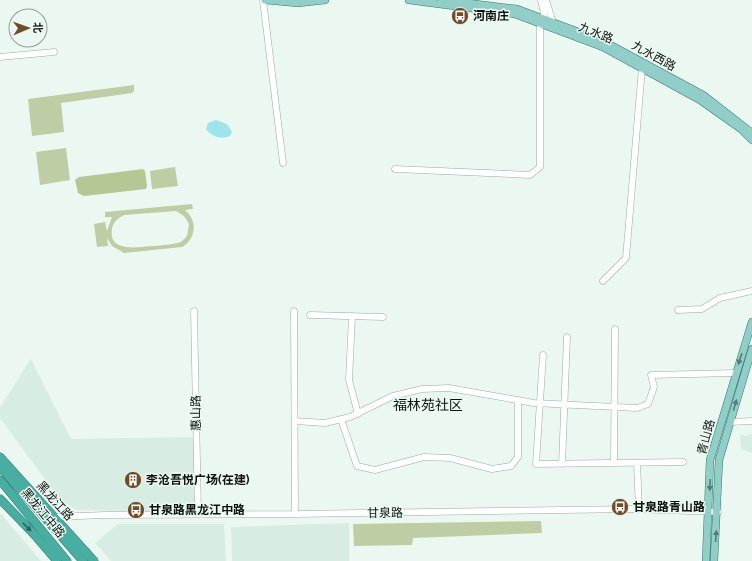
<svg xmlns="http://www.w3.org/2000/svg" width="752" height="561" viewBox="0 0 752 561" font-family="Raleway,'Noto Sans SC',sans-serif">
<rect width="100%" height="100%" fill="#ebf8f1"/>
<path fill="#d7ece2" d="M31,359L71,439L194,437L195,503L190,512L76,510L61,501L0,418V407Z
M752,434V453L741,449L740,435L746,436Z
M0,514H1L41,561H0Z
M349,523V561H232L231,527Z
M118,524H224L226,561H111L95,543Z"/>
<path fill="#becda4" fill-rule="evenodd" d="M134,85V91L132,93L61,103L64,132L32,136L28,99Z
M66,148L70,180L40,185L36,152Z
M175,167L178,186L152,189L150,171Z
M192,204L193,209L185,210C198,221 196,239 182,247L124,253L112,246L107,238L108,246L97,247L94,224L105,222L107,231L112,217H105V212ZM176,211L184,216L189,224L187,236L181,242C172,245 162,245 153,246C138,247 108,253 112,229C113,222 118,218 124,215Z
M541,521L542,533L413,538L412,545L354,546L353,524Z"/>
<path fill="#b5c794" d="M143,169L145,171L147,186L146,189L84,196L78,193L75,180L79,177Z"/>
<path fill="#9de4ec" d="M216,120L227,124L232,132L230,136C221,140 211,136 206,129L208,123Z"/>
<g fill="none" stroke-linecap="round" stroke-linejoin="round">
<defs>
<path id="minor" d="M263,0L283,163
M541,0L546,24
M546,0L553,23L552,26
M0,57L54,52
M395,169L530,175L540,167V23
M603,281L626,258L642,68
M678,310L702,309L720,298L752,291
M194,311L198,514
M294,311L295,514
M310,315L383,317
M352,316L349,380L358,414
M543,355L536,464L683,462
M341,419L357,466L375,470L424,457L450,458L492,469L511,466L518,457V400
M295,421L325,423L350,417L393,396L422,389L449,388L534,403L637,408L648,404L654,387L651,375L735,373
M730,422L752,421
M614,463L615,329
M637,463L639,509
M562,464L567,337
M53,517L105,515L295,514L634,509L718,512"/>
<path id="major" d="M265,0L298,3L325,0
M409,0L515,14L603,47L700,100L741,129L752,140
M442,0L517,9L605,42L703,95L752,133
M706,561L710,460L752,322
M714,561L719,460L752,349"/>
<path id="highway" d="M0,457L94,561
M0,467L83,561
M0,480L67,561
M0,499L34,534L57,561"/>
</defs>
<use href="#minor" stroke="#9ca9a3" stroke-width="7"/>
<use href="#major" stroke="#34786f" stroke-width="8"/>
<use href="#highway" stroke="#34786f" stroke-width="9"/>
<use href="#minor" stroke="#fff" stroke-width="6"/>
<use href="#major" stroke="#91cec7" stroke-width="7"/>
<use href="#highway" stroke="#48aea2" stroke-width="8"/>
</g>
<defs><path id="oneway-solid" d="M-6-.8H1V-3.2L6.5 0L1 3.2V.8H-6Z"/></defs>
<g fill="#567a75">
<use href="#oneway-solid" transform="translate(740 359) rotate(108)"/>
<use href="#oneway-solid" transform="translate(735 405) rotate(-74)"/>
<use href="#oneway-solid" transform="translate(710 485) rotate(92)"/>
<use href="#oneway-solid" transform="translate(716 536) rotate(-86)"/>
</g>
<use fill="#2c615a" href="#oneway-solid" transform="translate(27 527) rotate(45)"/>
<defs>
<symbol id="bus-disc" viewBox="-11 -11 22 22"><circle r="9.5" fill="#714c28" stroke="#ebf8f1"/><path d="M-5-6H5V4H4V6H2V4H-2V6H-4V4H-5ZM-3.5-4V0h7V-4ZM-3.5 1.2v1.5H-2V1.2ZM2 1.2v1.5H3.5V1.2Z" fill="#fff"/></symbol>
<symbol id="building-disc" viewBox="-11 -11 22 22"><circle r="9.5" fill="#714c28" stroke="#ebf8f1"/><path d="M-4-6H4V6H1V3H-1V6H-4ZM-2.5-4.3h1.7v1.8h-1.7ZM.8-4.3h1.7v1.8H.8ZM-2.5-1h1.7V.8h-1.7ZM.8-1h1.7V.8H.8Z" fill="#fff"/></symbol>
</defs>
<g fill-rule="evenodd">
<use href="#bus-disc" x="450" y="6" width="20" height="20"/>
<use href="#building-disc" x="123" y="470" width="20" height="20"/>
<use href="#bus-disc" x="610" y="497" width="20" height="20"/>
<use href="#bus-disc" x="126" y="500" width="20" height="20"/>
</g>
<g text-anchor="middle" stroke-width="3" stroke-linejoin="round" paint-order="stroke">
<g font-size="12" font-weight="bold" fill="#0f1411" stroke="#ebf8f1" text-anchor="start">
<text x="473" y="20">河南庄</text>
<text x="146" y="484">李沧吾悦广场(在建)</text>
<text x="633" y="511">甘泉路青山路</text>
<text x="149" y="514">甘泉路黑龙江中路</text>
</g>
<g font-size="12" fill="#0f1411" stroke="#ebf8f1">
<text transform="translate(596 33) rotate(22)" y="4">九水路</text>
<text transform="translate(654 56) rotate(29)" y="4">九水西路</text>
<text transform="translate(196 413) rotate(-91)" y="4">惠山路</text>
<text transform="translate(706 437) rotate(-75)" y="4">青山路</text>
<text transform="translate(55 501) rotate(48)" y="4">黑龙江路</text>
<text transform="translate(43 513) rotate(50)" y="4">黑龙江中路</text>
<text transform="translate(385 513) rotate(-1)" y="4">甘泉路</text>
</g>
<g font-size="14" fill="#0f1411" stroke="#ebf8f1">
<text x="428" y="410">福林苑社区</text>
</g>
</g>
<g transform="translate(28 28) rotate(88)"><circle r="19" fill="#ebf8f1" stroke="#939d97"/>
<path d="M0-3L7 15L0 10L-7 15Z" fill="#714c28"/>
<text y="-6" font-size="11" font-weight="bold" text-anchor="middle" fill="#0f1411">北</text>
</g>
</svg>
